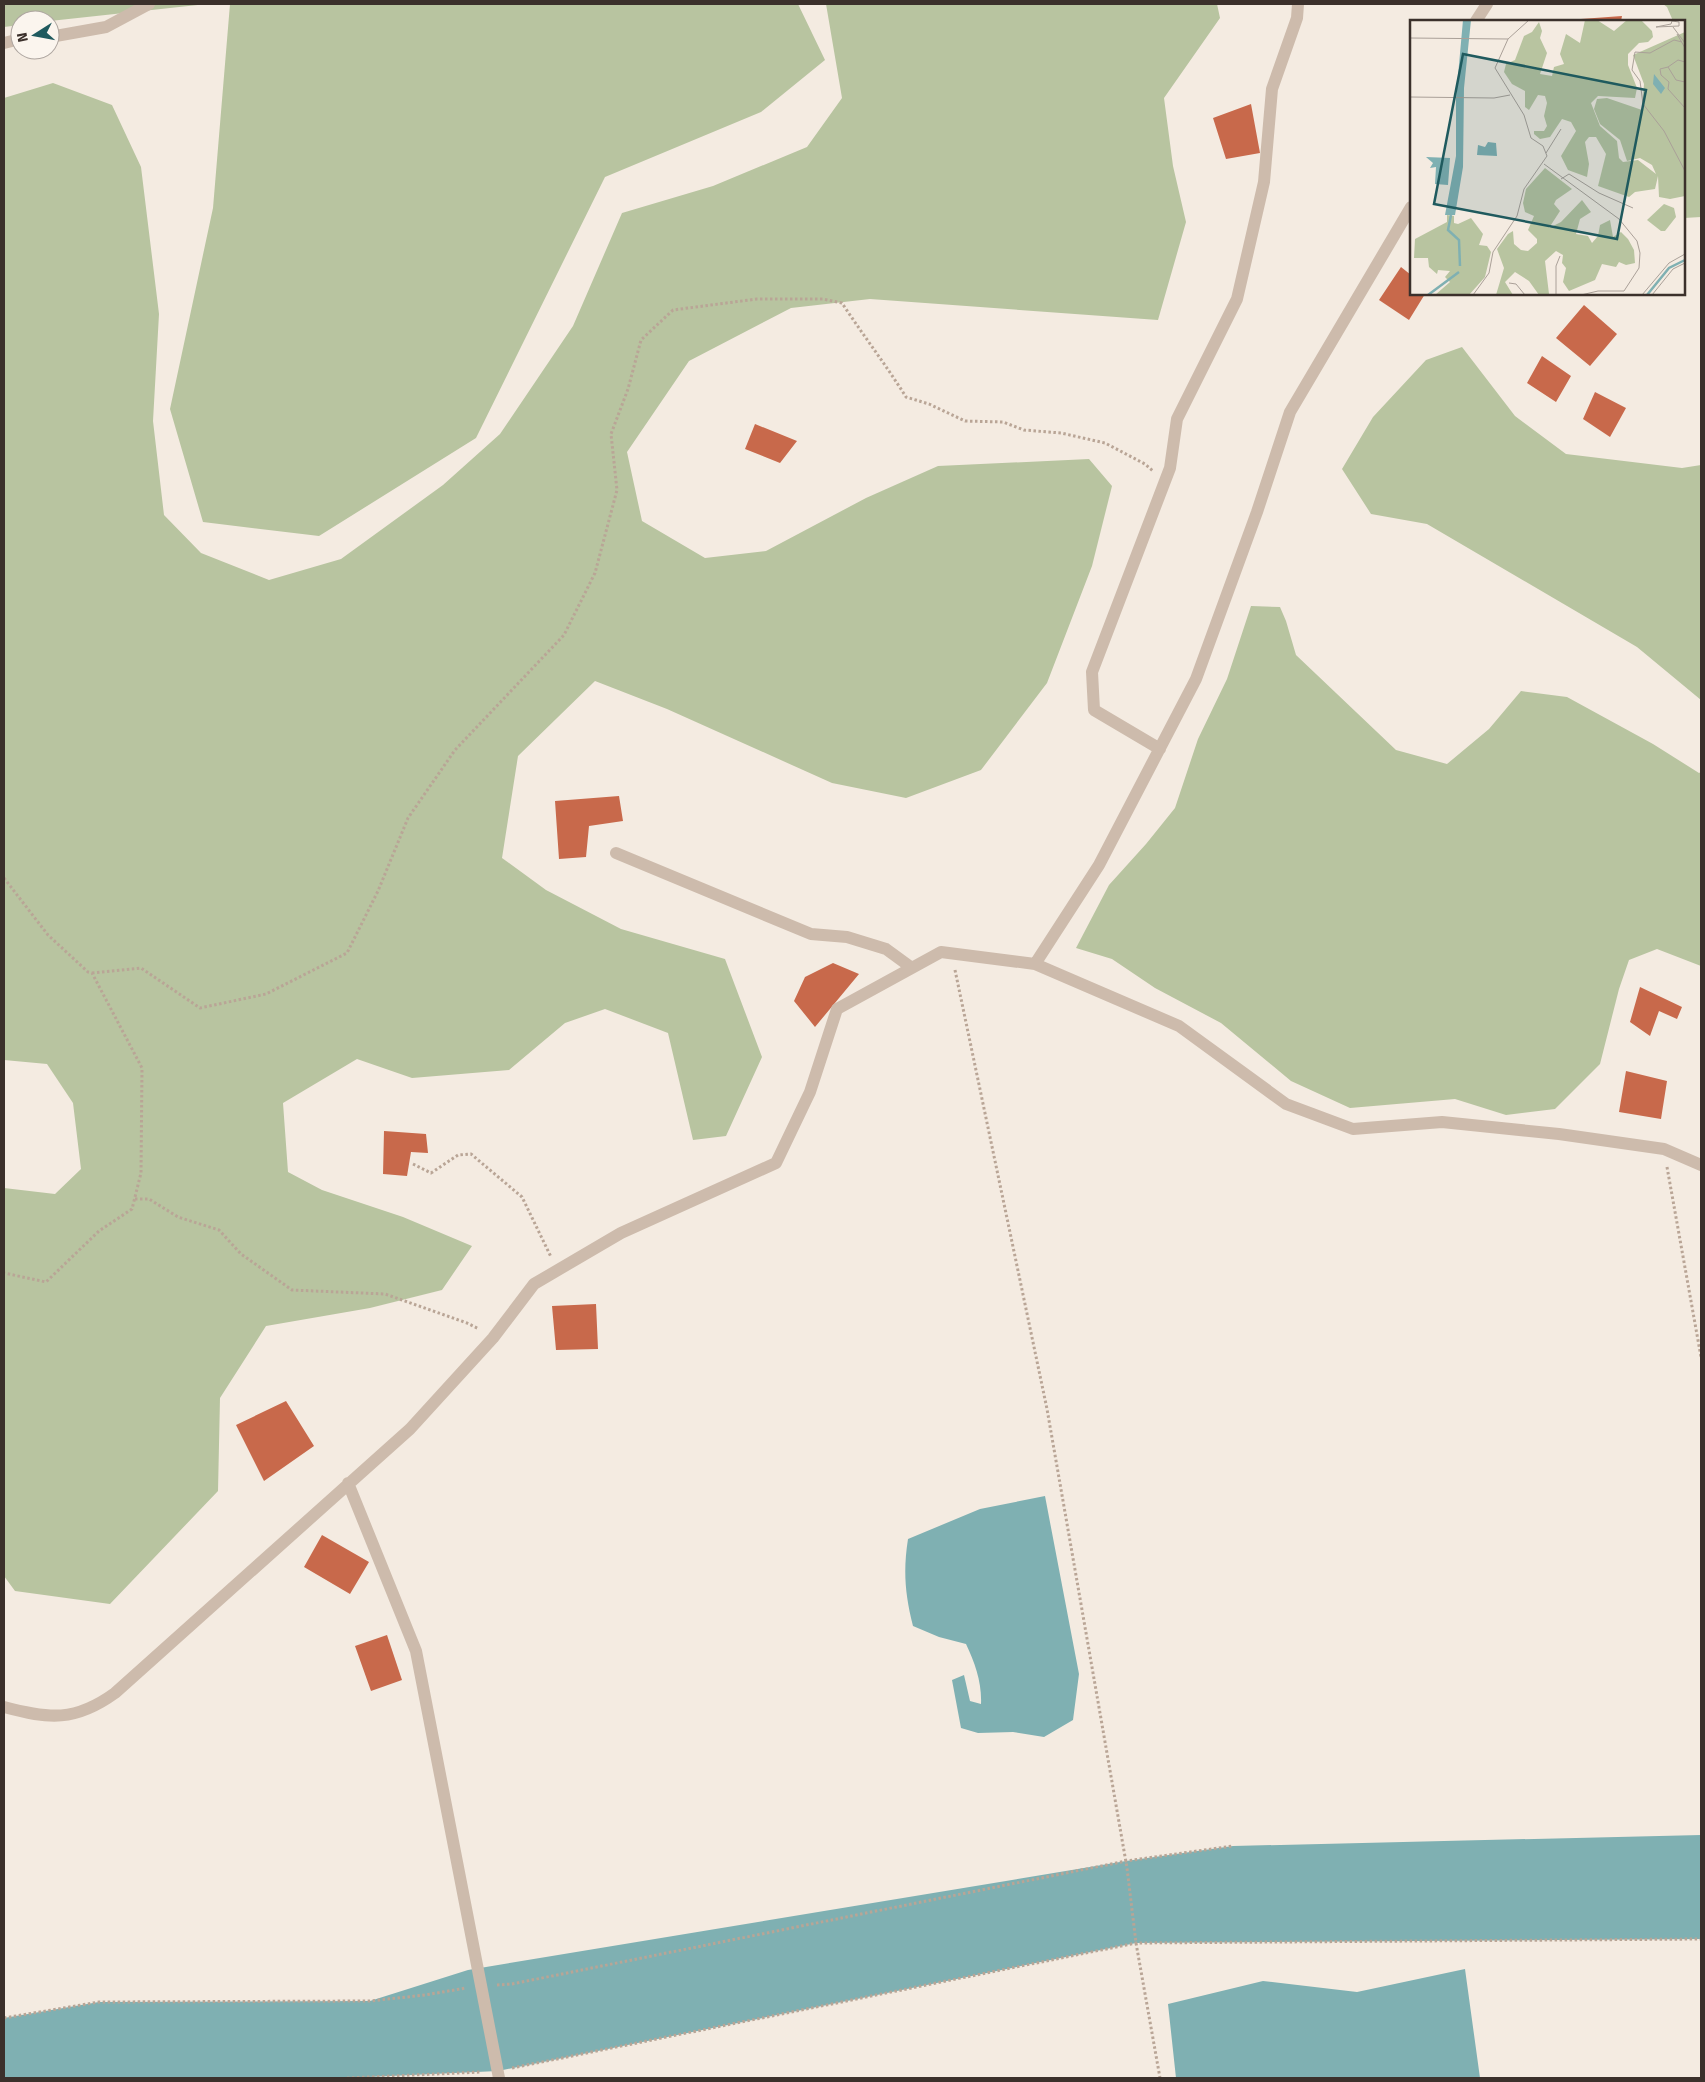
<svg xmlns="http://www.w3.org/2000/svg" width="1705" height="2082" viewBox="0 0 1705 2082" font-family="'Fira Sans',sans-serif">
<rect width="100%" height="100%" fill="#f4ebe1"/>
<path fill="#b8c4a0" d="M4,4H207L50,21L20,20V25L4,27Z
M230,4H798L825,60L761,112L605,177L476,438L319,536L203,522L170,409L213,208Z
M826,4H1217L1220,18L1164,98L1173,166L1186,222L1158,320L870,299L791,308L689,361L627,452L642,521L705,558L766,551L866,498L938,466L1089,459L1112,486L1092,566L1047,683L981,770L906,798L832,783L667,709L595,681L518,756L502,858L546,890L621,929L725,959L762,1057L726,1136L693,1140L668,1033L605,1009L565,1023L509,1070L412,1078L357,1059L283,1103L288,1172L322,1190L403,1217L472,1246L442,1290L370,1308L266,1326L220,1398L218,1491L110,1604L15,1591L4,1576V1188L55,1194L81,1169L73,1103L47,1064L4,1060V98L53,83L112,105L141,167L159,314L153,421L164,515L201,553L269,580L341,559L443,485L500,434L573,326L622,213L713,186L807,147L842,98Z
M1663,4H1701V217L1684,218V21H1673L1667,7Z
M1462,347L1515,416L1566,454L1682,468L1701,465V700L1637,647L1427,524L1371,514L1342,469L1373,417L1426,360Z
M1251,606L1280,607L1286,621L1296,655L1396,750L1447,764L1489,729L1521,691L1567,697L1653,744L1699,773L1701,772V966L1657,949L1629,960L1619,989L1600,1064L1555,1109L1506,1115L1455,1099L1350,1108L1291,1081L1221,1023L1155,988L1112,959L1076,948L1109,885L1146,844L1175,808L1198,739L1227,679Z"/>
<path fill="#7fb0b2" d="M1045,1496L1079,1674L1073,1720L1044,1737L1013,1732L978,1733L961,1728L952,1680L964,1675L970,1701L981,1704C982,1683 975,1663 966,1644L939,1637L913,1626C905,1594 903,1571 908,1539L980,1509Z
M1701,1835V1939L1136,1943L498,2071L347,2078H4V2018L99,2002L370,2001L468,1970L1126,1861L1233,1846Z
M1465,1969L1480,2078H1176L1168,2004L1263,1981L1357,1992Z"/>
<path fill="#c8694b" d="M1622,16L1621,21H1567V20Z
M1251,104L1260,153L1226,159L1213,118Z
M1401,267L1411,275V294H1425L1409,320L1379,300Z
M1584,305L1617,334L1590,366L1556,338Z
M1542,356L1571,376L1556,402L1527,383Z
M1595,392L1626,408L1610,437L1583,419Z
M755,424L797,441L780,463L745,449Z
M619,796L623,821L589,826L586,857L559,859L555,801Z
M833,963L859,974L815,1027L794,1001L805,977Z
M1640,987L1682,1007L1677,1019L1659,1011L1650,1036L1630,1022Z
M1626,1071L1667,1081L1661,1119L1619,1112Z
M384,1131L426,1134L428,1153L411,1152L407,1176L383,1174Z
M596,1304L598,1349L556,1350L552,1306Z
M286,1401L314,1446L264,1481L236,1425Z
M322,1535L369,1562L350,1594L304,1567Z
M387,1635L402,1680L371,1691L355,1646Z"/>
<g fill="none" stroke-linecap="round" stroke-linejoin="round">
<path stroke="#b9a596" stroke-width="3" stroke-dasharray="2.5 2.5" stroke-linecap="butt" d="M4,878L48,935L88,972L92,973L142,1068L141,1173L132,1209L99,1231L46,1282L4,1273
M955,970L1047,1409L1127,1868L1136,1943L1160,2078
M92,973L141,968L200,1008L266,994L347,953L378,891L408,818L455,750L564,635L595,573L617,490L611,434L628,389L641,340L673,310L757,299H823L842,303C863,335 886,365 906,397L929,404L965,421L1003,422L1024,430L1061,433L1105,443L1145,464L1153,471
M413,1164L431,1173L458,1155L471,1154L522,1197L551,1257
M1667,1167L1701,1357
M135,1199H149L178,1217L219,1230L241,1254L292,1290L385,1294L467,1323L479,1329
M497,1985L512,1984L1126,1861L1233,1846
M4,2018L99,2002L370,2001L425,1995L466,1988
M512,2068L1136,1943L1701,1939
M347,2078L481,2072"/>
<path stroke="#cdbbac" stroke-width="12" d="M1476,21L1487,4
M50,37L106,27L149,4
M4,43L20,39
M1160,749L1094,710L1092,672L1170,468L1177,419L1237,299L1264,182L1272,89L1297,18L1298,4
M616,853L811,934L847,937L886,949L912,968
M1035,964L1099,865L1196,679L1257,512L1290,412L1411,207
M348,1483L416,1651L499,2078
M4,1707C49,1719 75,1722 115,1693L410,1429L493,1338L534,1284L621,1233L776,1163L810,1092L837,1009L941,952L1035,964L1179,1026L1286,1104L1353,1129L1442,1122L1559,1134L1664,1149L1701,1165"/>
</g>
<g transform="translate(1410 20)">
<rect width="275" height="275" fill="#f4ebe1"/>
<path d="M175,0H187L204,11L217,0H231L242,11L243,17L238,22L229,23L218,34V45L227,68L225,78L188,76L181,83L190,106L207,121L209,138L213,142L228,140L246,154L242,145L230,138L217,141L210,120L190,104L184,89L187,79L197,78L232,90L234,64L223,35L275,12V176L260,179L249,177L248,156L245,169L225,172L219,177L188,166L196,134L186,117H179L175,122L179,144L177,157L158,150L151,136L166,111L161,102L152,99L140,117L130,119L124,114V111H134L137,106L134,96L137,83L135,76L128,75L119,90L115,87V71L102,64L94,52L96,44L105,40L114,16L122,12L129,2L132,11L130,18L137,33L130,54L142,56L144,47L154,44L150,34L156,14L170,23ZM135,148L162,169L146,180L144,184L150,191L139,208L151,202L172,180L181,192L170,199L166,214L178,216L182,223L188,216L190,205L200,200L203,217L211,212L218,219L224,230L225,243L216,245L209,242L206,247L192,244L185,260L159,271L153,262L156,248L152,243L153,235L146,231L135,241L139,274L129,275L119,261L105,252L95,262L103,275H86L94,248L87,229L98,214L103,211L104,224L111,230L118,231L127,223V219L118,210L124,196L115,192L113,183L116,169ZM254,184L264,188L266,197L255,211H251L237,200ZM37,195L44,196V203L48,204L61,198L73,214L69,225L77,226L81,232L75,257L59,275H25L40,262L35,257L40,251L28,250L27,254L19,247L18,238H4L5,219L37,202Z" fill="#b8c4a0"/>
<path d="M53,0H61L54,68L53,147L45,195H35L46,136V78ZM244,54L255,68L251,74L243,64ZM78,122L86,123L87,136L67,135L68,125L75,127ZM16,137L40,138L38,165L25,164L26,147L20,148L23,143Z" fill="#7fb0b2"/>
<path fill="none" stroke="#7fb0b2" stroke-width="2.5" d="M41,195L38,210L49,220L50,246M18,275L49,252M237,275L259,248L275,240"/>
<path fill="none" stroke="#aaa098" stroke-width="1" d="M262,1L269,2V6L246,7L261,4ZM263,7L275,23M267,14L275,28M0,18L98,19M272,22L264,20L240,33L225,32L222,50L230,61L233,84L254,111L275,151M258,47L268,40L275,42M275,62L266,60L258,47L250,49L251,55L259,62L258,69L275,88M0,77L84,78L100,75M136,133L151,109M134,144L209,199L227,221L230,233L229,248L214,271H188L171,275M151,159L159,154L189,173L223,188M99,263L106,264L115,275M63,275L79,253L83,232L107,196L114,169L137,136L133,126L121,118L114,95L85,48L98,19L119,0M146,275V246L150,236M232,275L259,243L275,234M242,275L263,249L275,243"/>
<path fill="#1f5a5e" fill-opacity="0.15" stroke="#1f5a5e" stroke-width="2.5" d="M53,34L236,70L207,219L24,184Z"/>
<rect width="275" height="275" fill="none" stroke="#3b302b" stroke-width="2.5"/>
</g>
<rect width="1705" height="2082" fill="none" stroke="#3b302b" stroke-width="10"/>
<g transform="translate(35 35) rotate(259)"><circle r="24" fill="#fbf5ee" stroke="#aea6a0"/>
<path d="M0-4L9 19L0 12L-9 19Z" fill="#1f5a5e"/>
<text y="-8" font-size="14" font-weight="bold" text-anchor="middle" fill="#3b302b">N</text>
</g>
</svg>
